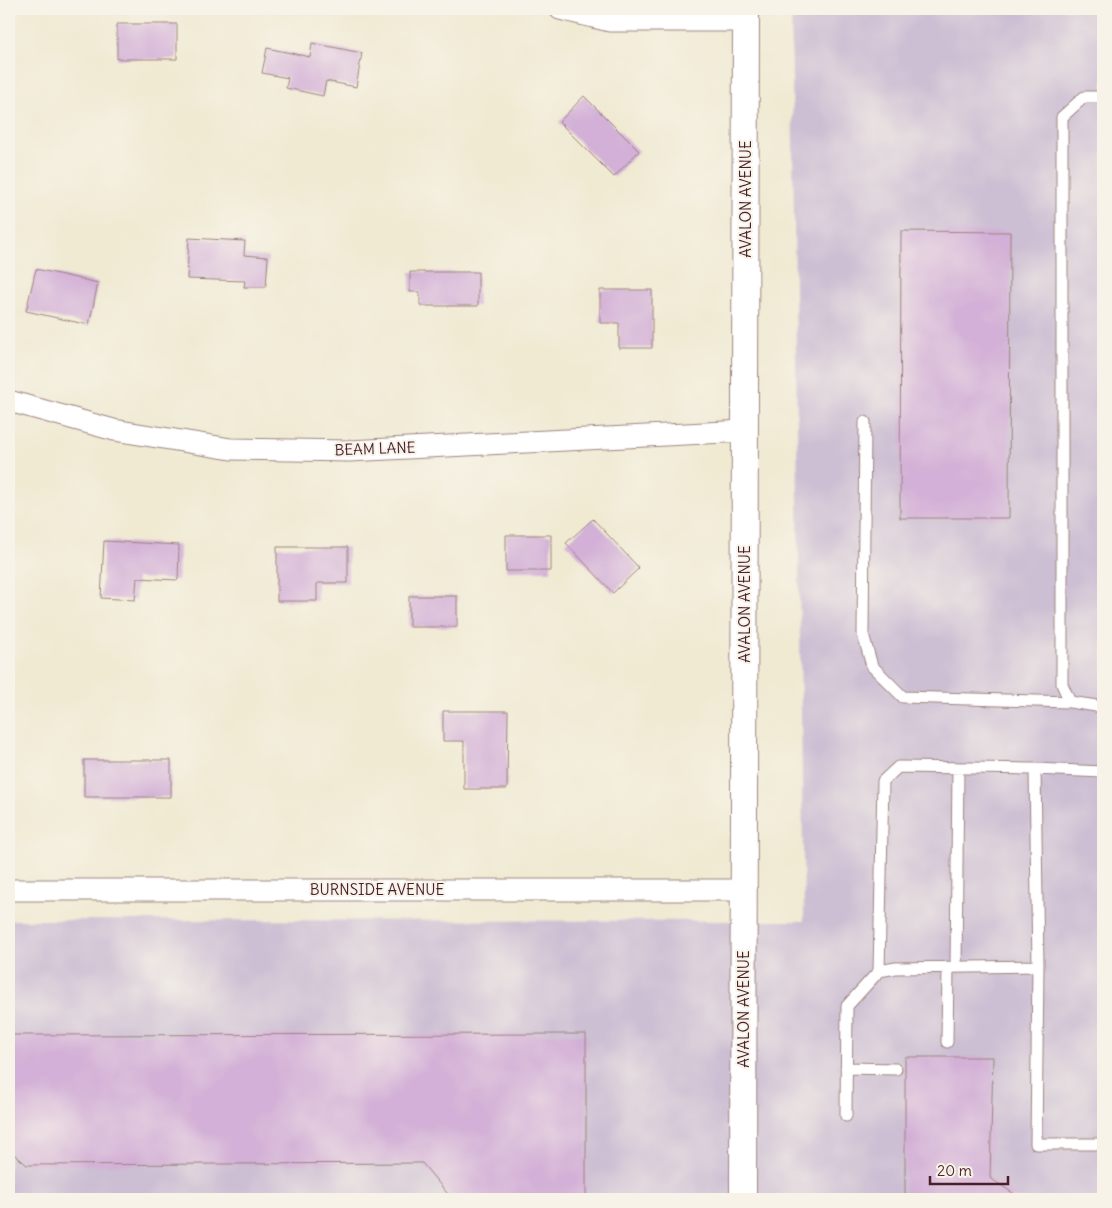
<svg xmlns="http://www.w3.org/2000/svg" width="1112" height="1208" viewBox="0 0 1112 1208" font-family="Delius,sans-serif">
<rect width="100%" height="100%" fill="#f7f3e8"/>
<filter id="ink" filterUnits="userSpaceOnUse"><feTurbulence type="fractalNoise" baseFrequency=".02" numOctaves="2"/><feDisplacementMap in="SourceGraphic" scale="10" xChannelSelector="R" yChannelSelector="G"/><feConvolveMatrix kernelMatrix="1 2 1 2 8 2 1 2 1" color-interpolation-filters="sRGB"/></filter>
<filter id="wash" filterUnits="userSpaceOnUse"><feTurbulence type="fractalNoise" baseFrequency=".0096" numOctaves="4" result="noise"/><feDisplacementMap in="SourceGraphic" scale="20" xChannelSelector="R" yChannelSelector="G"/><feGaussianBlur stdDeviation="1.12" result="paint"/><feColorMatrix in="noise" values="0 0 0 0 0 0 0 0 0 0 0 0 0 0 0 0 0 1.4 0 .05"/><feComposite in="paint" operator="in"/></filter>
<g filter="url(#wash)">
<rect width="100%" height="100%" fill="#f0ead3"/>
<path fill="#ccbed3" d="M791,9H1103V1199H9V920L804,921Z"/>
<g id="blocks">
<path fill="#d3b0d7" d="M117,24H177V59H117Z
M312,43L362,53L356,87L326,81L323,96L286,88L288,78L262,73L267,48L310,57Z
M584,96L639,151L614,177L559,122Z
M901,231L1010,232L1009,518H900Z
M189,238L245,241L244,255L268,257L266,287H244L245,281L187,279Z
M36,269L98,283L89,325L26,311Z
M410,272H478V306H420V292H410Z
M600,290H652V348H619V323H600Z
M593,519L639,568L613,593L566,543Z
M506,535H551V571H506Z
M104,541L179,545L178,580L137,578L135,600L101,598Z
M277,547H348V583H317V601H277Z
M409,596H457V627H409Z
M443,711H508L507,789H464V741H443Z
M84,760H171V797H84Z
M586,1034V1199H452L422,1163L27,1165L9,1150V1035Z
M905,1057H993L990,1178L1022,1199H905Z"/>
</g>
</g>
<g filter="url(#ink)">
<use href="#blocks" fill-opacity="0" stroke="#9d847f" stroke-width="1"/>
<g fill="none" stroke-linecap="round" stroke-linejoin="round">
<defs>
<path id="service" d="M1103,97H1084L1062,117V684L1070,702L1103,707
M865,422L863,634L872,666L903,697L1070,702
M1103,772L1035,769L1038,966L1036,1144H1103
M956,967L958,768
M879,971L883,781L898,767L1035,769
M947,1042L948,967
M846,1068L896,1069
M846,1116L847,1006L879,971L896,968L1038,966"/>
<path id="minor" d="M560,9L610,21H746
M9,401L114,430L231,449L349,451L745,431
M9,890H744"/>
<path id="tertiary" d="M743,1199L746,9"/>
</defs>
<use href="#service" stroke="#9d847f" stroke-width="13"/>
<use href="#minor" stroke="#9d847f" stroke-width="23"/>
<use href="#tertiary" stroke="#9d847f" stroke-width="28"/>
<use href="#service" stroke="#fff" stroke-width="11"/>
<use href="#minor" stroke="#fff" stroke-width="21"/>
<use href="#tertiary" stroke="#fff" stroke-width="26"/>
</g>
</g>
<g text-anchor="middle" stroke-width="4" stroke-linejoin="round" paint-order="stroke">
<g font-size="15" fill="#4a1f2b" stroke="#f7f3e8">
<text transform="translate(746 199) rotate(-90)" y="5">AVALON AVENUE</text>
<text transform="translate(375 449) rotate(-2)" y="5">BEAM LANE</text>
<text transform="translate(745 604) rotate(-90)" y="5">AVALON AVENUE</text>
<text x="377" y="895">BURNSIDE AVENUE</text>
<text transform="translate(744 1009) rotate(-90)" y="5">AVALON AVENUE</text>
</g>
</g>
<rect width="1112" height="1208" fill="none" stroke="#f7f3e8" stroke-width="30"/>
<path d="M930 1176v8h78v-8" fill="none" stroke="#4a1f2b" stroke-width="2.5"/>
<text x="937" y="1176" font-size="15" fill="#4a1f2b" stroke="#f7f3e8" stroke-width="4" paint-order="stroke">20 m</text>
</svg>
